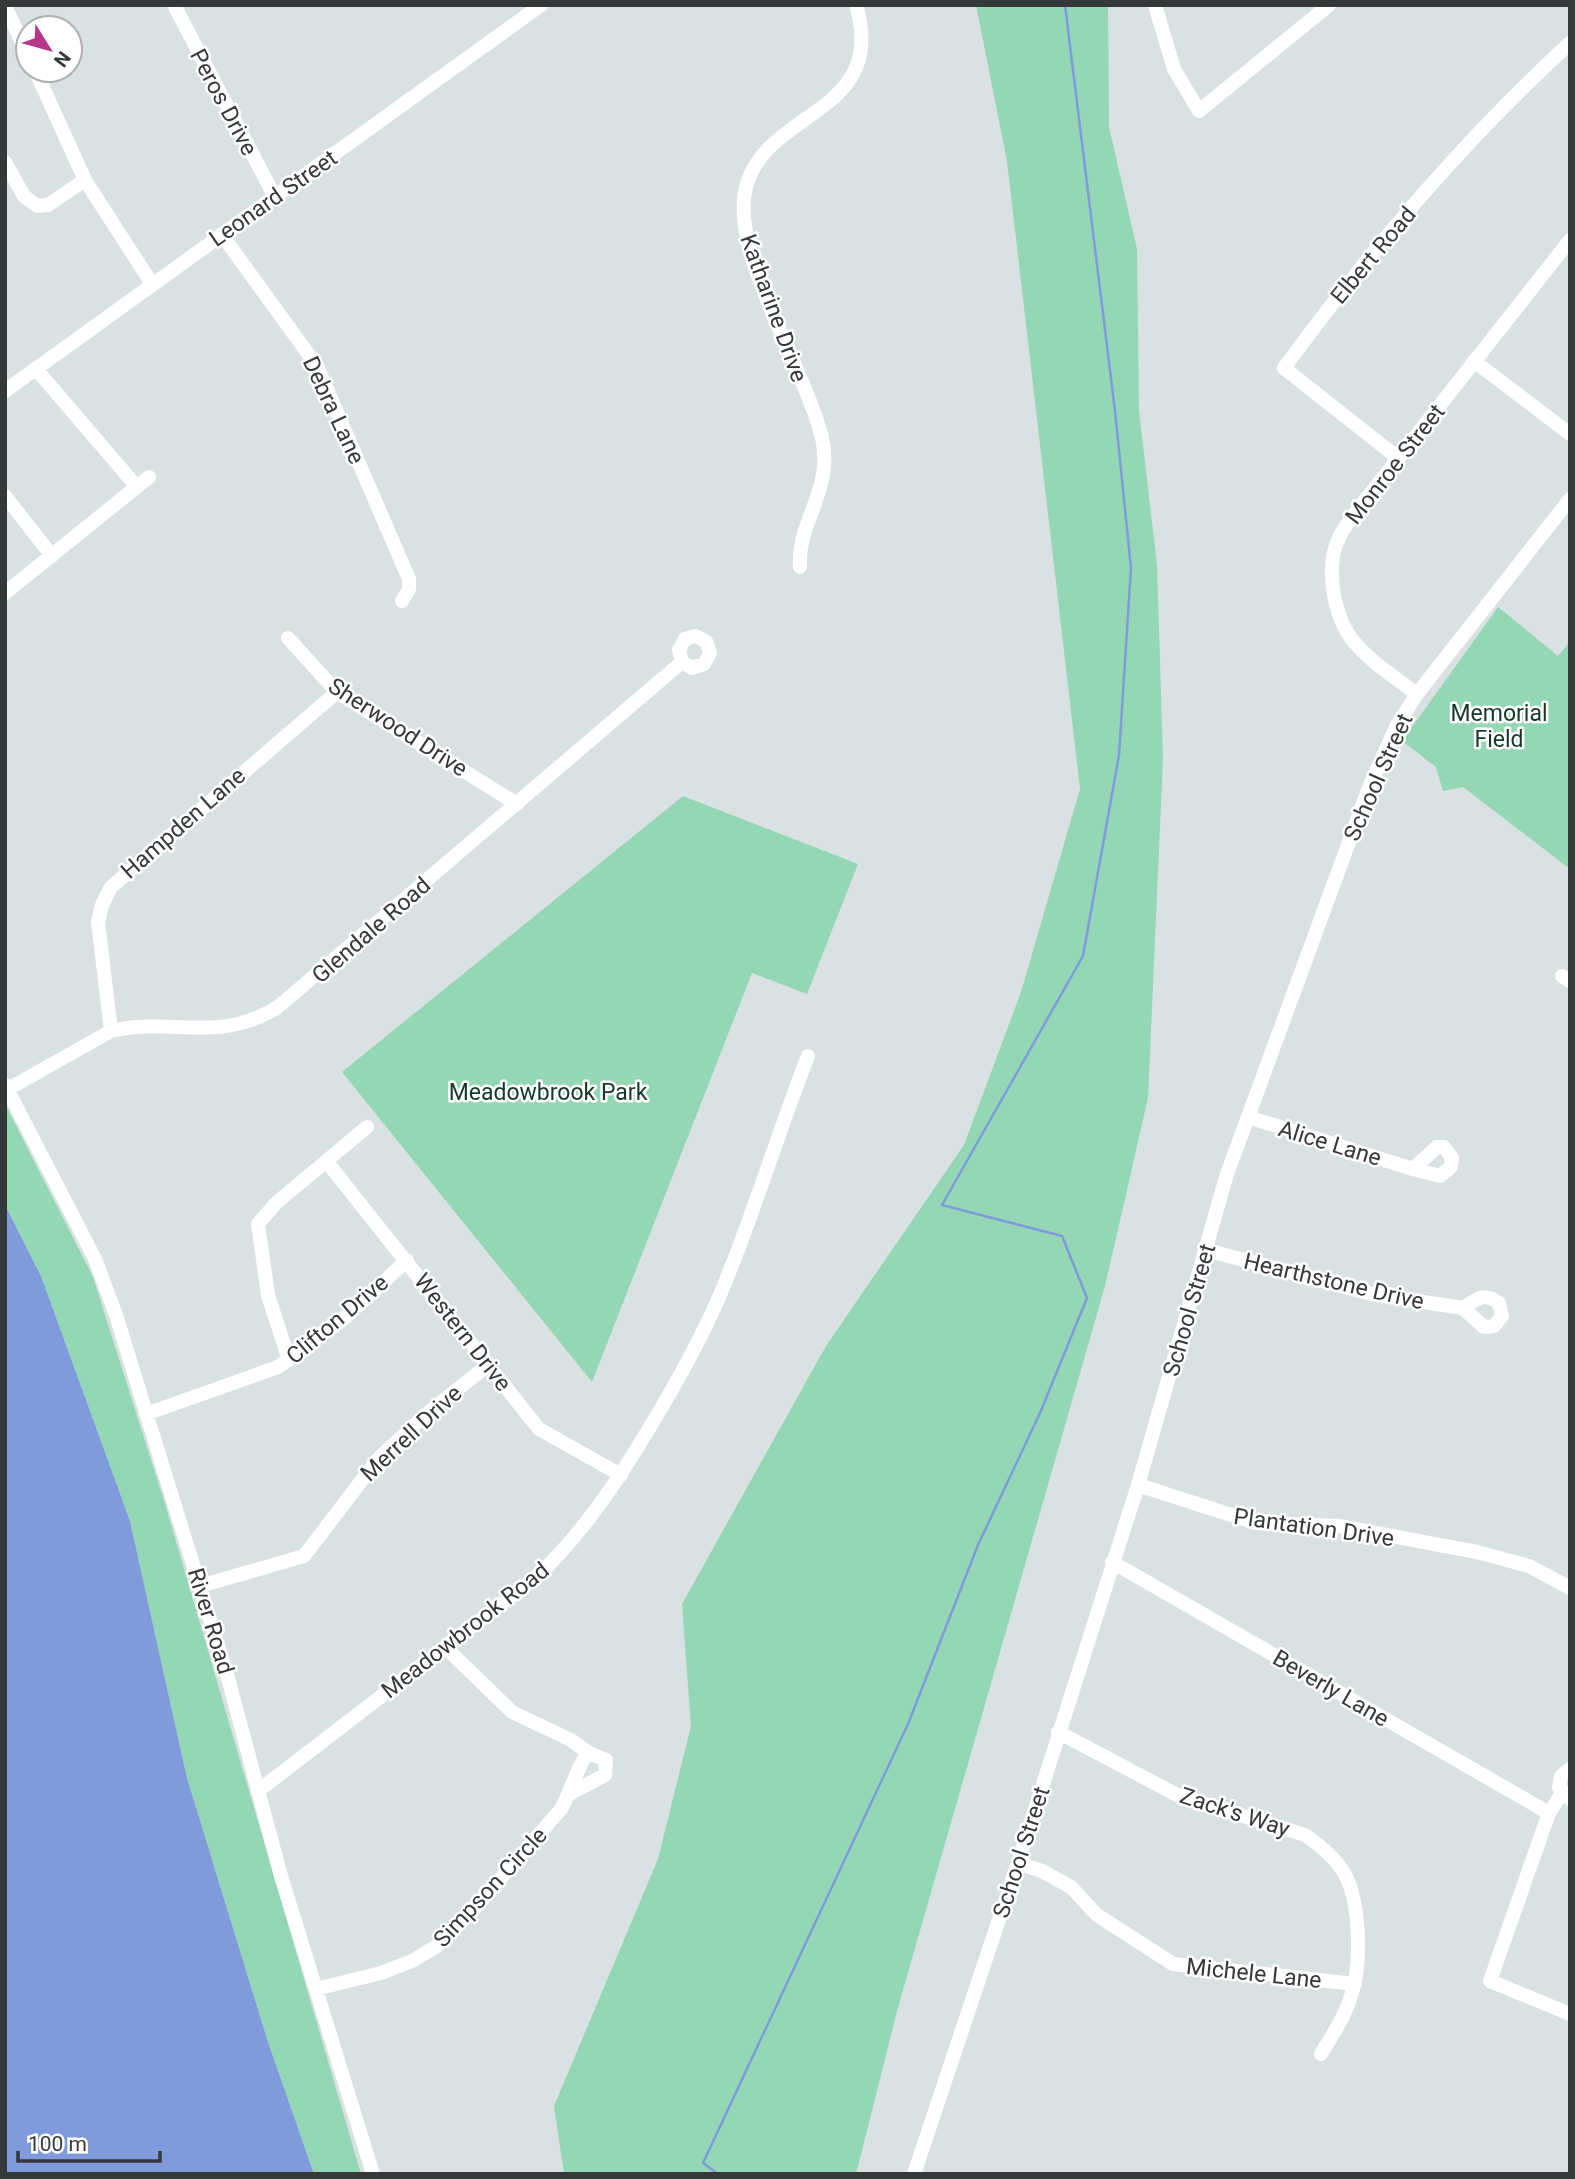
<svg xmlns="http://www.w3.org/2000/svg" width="1575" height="2179" viewBox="0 0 1575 2179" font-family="Roboto,sans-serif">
<rect width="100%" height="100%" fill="#d9e1e3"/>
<path fill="#94d7b4" d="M976,5H1108L1109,127L1137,249L1139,411L1157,565L1163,759L1148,1098L1105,1286L897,2011L856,2174H564L554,2106L658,1859L691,1726L682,1604L826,1346L964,1145L1021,992L1080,789L1007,161Z
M1498,607L1558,656L1570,642V869L1463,787L1443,791L1436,767L1402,741Z
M683,796L858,864L807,994L752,973L592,1382L342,1072Z
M5,1104L93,1277L166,1507L361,2174H314L268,2042L187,1778L130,1521L41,1276L5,1205Z"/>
<path fill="#809bdb" d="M5,1205L41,1276L130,1521L187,1778L268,2042L314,2174H5Z"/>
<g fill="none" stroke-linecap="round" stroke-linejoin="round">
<path stroke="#809bdb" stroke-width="2.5" d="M718,2174L703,2163L908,1724L978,1545L1040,1413L1087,1298L1062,1236L942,1205L1083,956L1119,755L1131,568L1115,411L1065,5"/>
<path stroke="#fff" stroke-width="14" d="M174,5L275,197
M1155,5L1174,69L1199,111L1329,5
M5,6L28,55
M35,70L85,180L152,284
M5,162L24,196L37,206L48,205L85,180
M222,235L317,366L409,579V589L402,601
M1474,361L1570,434
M36,369L137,487
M5,391L541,5
M1398,458L1284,368C1369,252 1464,140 1570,43
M5,496L52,556
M800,567C797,521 834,490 822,438C806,370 729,252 746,187C766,109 889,115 856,5
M5,593L149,477
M288,638L337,692L517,804
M1417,694C1396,678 1372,663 1355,643C1334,619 1325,569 1338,540C1341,532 1347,524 1352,517L1570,240
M1562,976L1570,981
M111,1031L98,922L102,905L111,887L337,692
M5,1085L95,1259L116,1315L228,1678L281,1876L373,2174
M8,1089L111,1031C171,1016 217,1045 278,1007L682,662L692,668L704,664L710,653L706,641L695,636L685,639L679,650L682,662
M1248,1117L1413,1169L1437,1147H1444L1452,1158L1451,1167L1440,1176L1413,1169
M327,1162L539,1429L621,1475
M1206,1250L1371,1294L1463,1308L1484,1327L1494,1326L1502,1316L1499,1303C1483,1291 1476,1300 1463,1308
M289,1360L268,1295L258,1224L276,1203L367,1127
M146,1414L278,1367L347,1316L407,1260
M1138,1485L1256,1523L1339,1526L1477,1552L1529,1566L1570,1588
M1112,1562L1549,1813
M200,1586L304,1556L378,1459L424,1416L488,1365
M1058,1732L1179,1796L1305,1835C1318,1844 1331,1854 1341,1868C1361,1896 1362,1964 1351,1996C1345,2016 1332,2036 1321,2054
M1570,1769L1561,1776L1559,1787L1570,1799
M258,1791L535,1578C578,1539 612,1490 642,1440C671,1393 698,1346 720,1295C753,1217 777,1135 808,1056
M571,1793L605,1775L606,1760L589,1753
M1562,1793L1549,1813L1490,1981L1570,2014
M1018,1863L1042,1871L1071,1887L1097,1915L1173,1964L1355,1984
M316,1989L381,1973L412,1961L437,1946L473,1910L561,1809C569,1796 580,1759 589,1753L571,1740L512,1712L446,1648
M914,2174L1018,1863L1138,1485L1227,1174L1370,785L1397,725L1417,694L1570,499"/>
</g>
<g text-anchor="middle" stroke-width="5" stroke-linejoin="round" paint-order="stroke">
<g font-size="23" fill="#36393a" stroke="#fff">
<text transform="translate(224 102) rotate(62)" y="8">Peros Drive</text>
<text transform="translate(273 198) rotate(-35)" y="8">Leonard Street</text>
<text transform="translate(1373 255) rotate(-50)" y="8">Elbert Road</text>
<text transform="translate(774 308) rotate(70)" y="8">Katharine Drive</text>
<text transform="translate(334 410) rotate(65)" y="8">Debra Lane</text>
<text transform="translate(1395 464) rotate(-52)" y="8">Monroe Street</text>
<text transform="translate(398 727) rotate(33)" y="8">Sherwood Drive</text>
<text transform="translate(1378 777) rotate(-66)" y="8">School Street</text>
<text transform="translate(183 823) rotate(-41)" y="8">Hampden Lane</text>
<text transform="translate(371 930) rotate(-41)" y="8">Glendale Road</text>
<text transform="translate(1330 1143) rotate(17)" y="8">Alice Lane</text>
<text transform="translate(1334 1281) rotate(13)" y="8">Hearthstone Drive</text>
<text transform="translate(1189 1310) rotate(-74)" y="8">School Street</text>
<text transform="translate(337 1319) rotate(-40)" y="8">Clifton Drive</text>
<text transform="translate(463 1332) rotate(52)" y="8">Western Drive</text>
<text transform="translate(411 1433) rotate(-43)" y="8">Merrell Drive</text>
<text transform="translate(1314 1527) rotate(8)" y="8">Plantation Drive</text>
<text transform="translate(211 1621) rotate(73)" y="8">River Road</text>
<text transform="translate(465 1630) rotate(-38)" y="8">Meadowbrook Road</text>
<text transform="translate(1331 1688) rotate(30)" y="8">Beverly Lane</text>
<text transform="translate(1235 1812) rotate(18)" y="8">Zack's Way</text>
<text transform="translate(1021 1852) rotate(-72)" y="8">School Street</text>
<text transform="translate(490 1887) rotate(-47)" y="8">Simpson Circle</text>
<text transform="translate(1254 1973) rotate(6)" y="8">Michele Lane</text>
</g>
<g font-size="23" fill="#153928" stroke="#fff">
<text x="1499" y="721">Memorial<tspan x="1499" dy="26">Field</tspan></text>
<text x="548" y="1100">Meadowbrook Park</text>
</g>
</g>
<rect width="1575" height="2179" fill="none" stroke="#36393a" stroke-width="14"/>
<g transform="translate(49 49) rotate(127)"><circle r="33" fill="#ffffff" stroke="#afb0b0" stroke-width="2"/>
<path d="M0-5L12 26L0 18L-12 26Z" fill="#b53888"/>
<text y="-10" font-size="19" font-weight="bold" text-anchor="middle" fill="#36393a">N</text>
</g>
<path d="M18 2151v10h142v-10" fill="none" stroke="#36393a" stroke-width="3.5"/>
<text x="28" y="2151" font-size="21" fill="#36393a" stroke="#ffffff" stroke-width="5" paint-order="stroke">100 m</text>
</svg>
